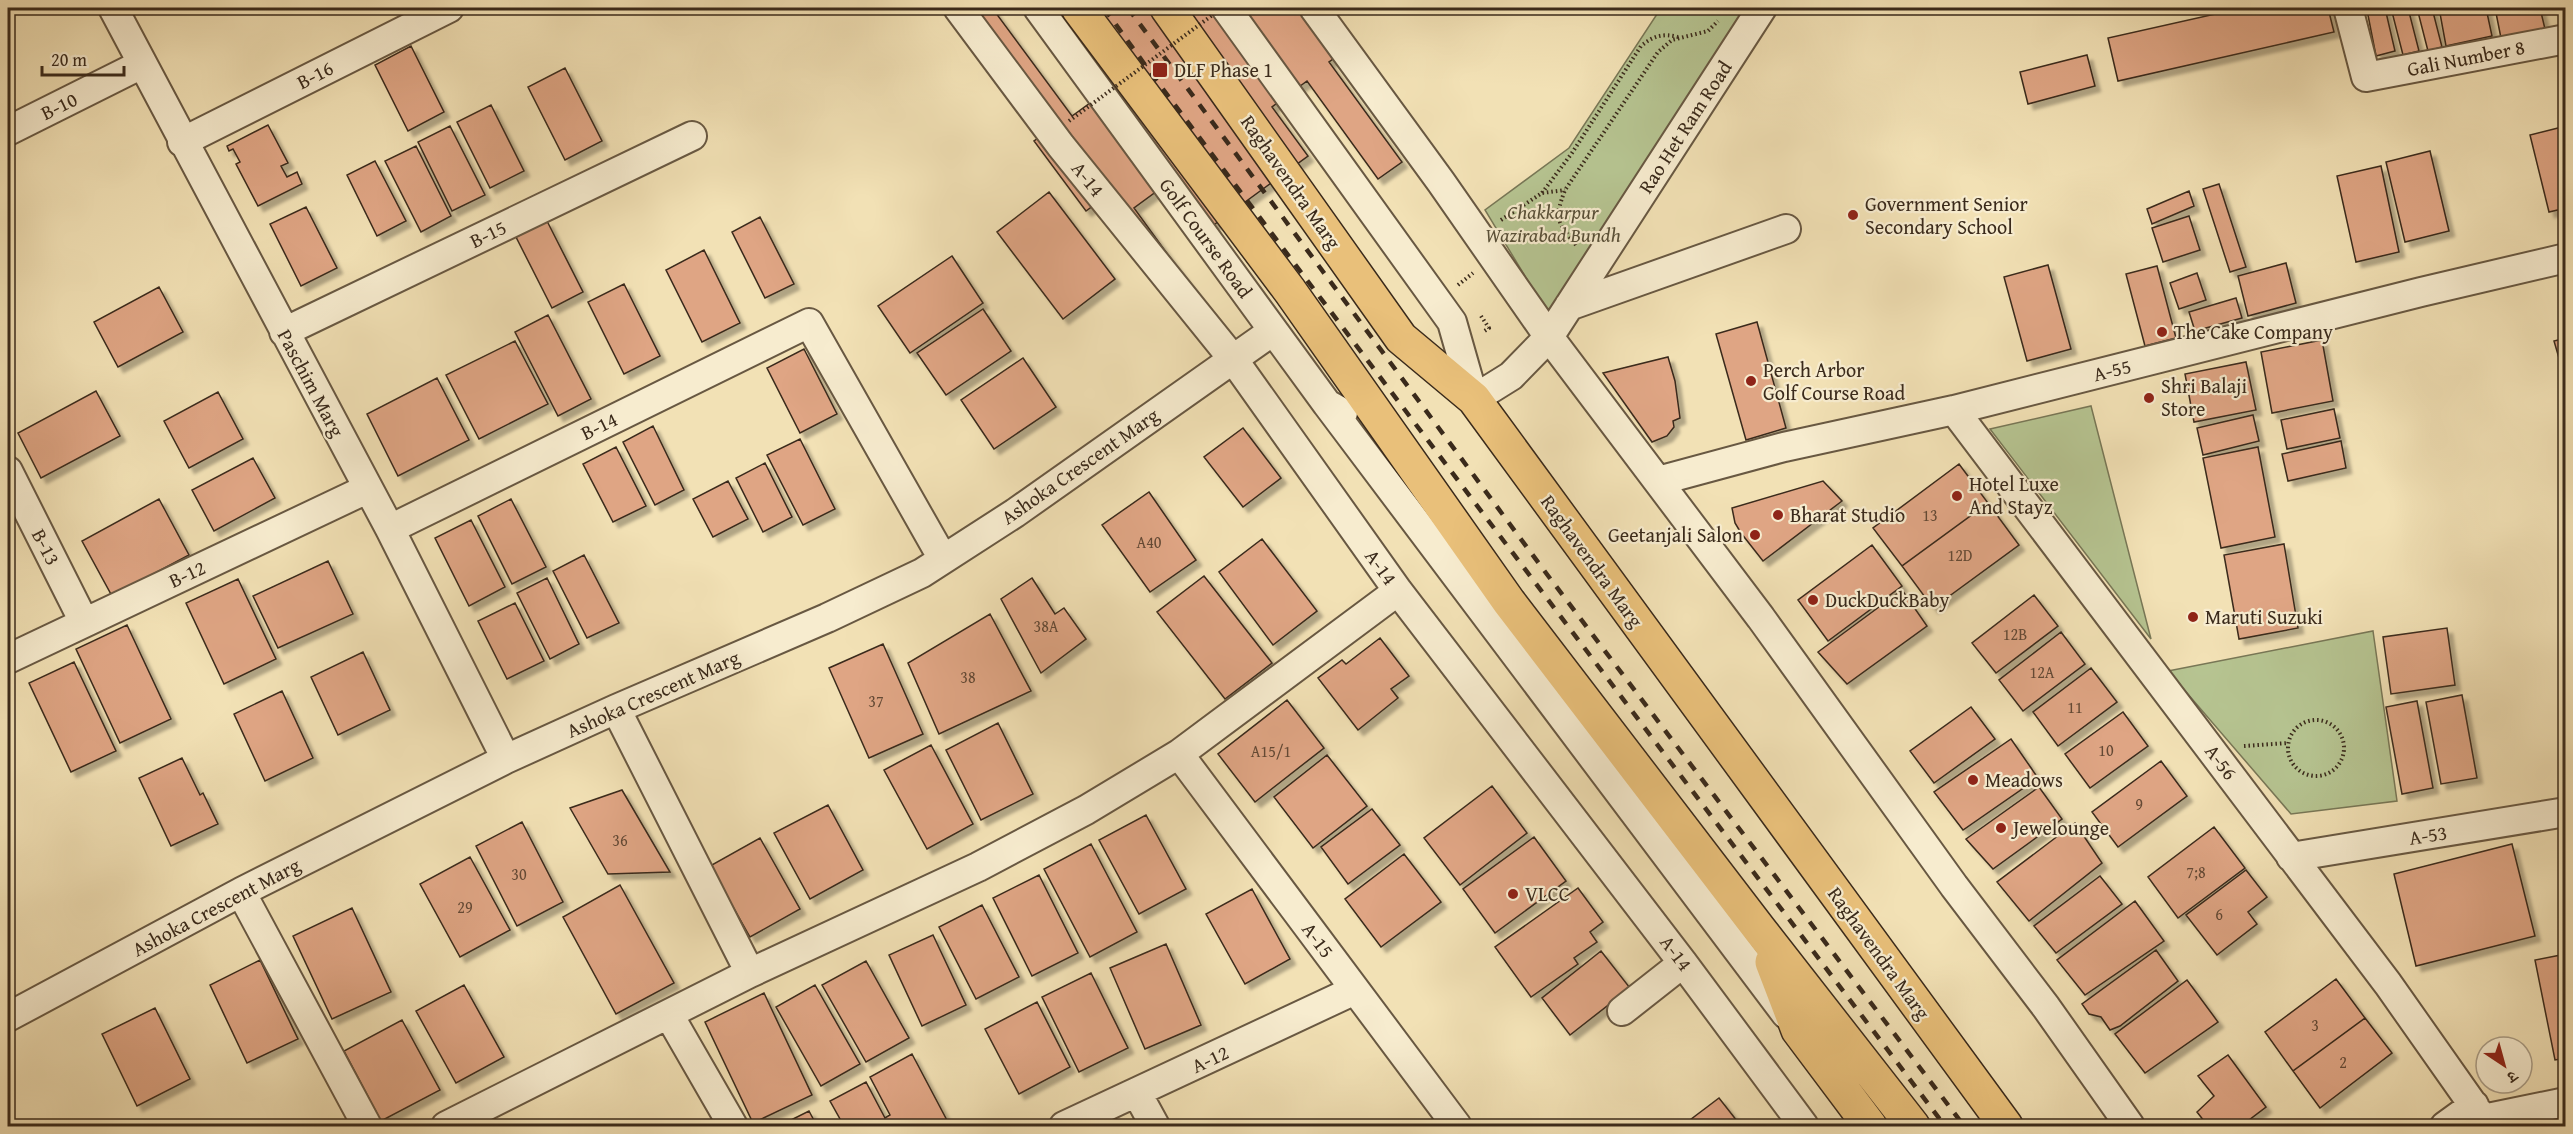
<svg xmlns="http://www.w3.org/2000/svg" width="2573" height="1134" viewBox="0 0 2573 1134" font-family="'Gentium Book Plus','Noto Serif Devanagari',serif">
<defs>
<filter id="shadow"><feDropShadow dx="5.5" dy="5.5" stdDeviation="1.5" flood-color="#0004"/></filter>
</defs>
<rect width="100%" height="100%" fill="#f2e1b5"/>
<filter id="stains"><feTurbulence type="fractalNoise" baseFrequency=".00333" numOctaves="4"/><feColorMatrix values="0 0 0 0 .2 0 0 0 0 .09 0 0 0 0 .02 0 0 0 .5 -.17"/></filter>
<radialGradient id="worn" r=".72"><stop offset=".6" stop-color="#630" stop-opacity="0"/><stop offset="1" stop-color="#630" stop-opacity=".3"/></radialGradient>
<path fill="#b6c491" stroke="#787756" stroke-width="1.5" d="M1661,8H1753L1551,319L1485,210L1569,148Z
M2091,406L2151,639L1990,429Z
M2373,631L2397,801L2291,814L2168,671Z"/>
<path fill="#dfa584" stroke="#3a2a1b" stroke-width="1.5" filter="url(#shadow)" d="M1027,8H1305L1340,54L1329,62L1402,162L1378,179L1307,81L1272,107L1308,156L1204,232L1168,183L1134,208L1200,299L1101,200L1086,211L1034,141L1051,129L979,13L993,9L1072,116L1094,100Z
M2242,8H2328L2334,32L2118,81L2108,38Z
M2378,8H2385L2395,51L2376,56L2367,10Z
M2391,8H2408L2419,51L2403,55Z
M2417,8H2432L2442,47L2428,51Z
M2439,8H2486L2492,36L2446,46Z
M2495,8H2540L2545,29L2501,38Z
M411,46L444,112L408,131L375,65Z
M2087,55L2095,86L2028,104L2020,72Z
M565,68L602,141L565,160L528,87Z
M491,105L524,171L490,188L457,122Z
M268,125L288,163L281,166L287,177L297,172L302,184L258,206L236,164L240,162L233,149L229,151L227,146Z
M450,126L485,195L452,211L418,142Z
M2566,126V208L2549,212L2530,135Z
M416,146L451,216L421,232L385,161Z
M2430,151L2449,231L2405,242L2386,162Z
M375,161L406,221L377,236L347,175Z
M2381,166L2399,252L2356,262L2337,176Z
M2219,184L2246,267L2230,272L2203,189Z
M2189,191L2194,206L2152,224L2147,209Z
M1049,192L1115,279L1063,319L997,232Z
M306,207L337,268L301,286L270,224Z
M2189,216L2200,250L2163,262L2152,228Z
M760,217L794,284L765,298L732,232Z
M547,221L583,292L552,308L516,237Z
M704,250L740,323L702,342L666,270Z
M952,256L983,303L910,353L878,306Z
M2286,263L2296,303L2248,316L2238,276Z
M2048,265L2071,349L2027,361L2004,277Z
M2157,266L2176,338L2145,346L2126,274Z
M2197,273L2206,300L2179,309L2170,283Z
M624,284L660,356L624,374L588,302Z
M159,287L183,332L118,367L94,322Z
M2236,298L2242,318L2195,331L2189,312Z
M983,309L1011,351L946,395L917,353Z
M548,315L591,399L558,416L515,332Z
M1757,322L1786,428L1746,440L1716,334Z
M2566,338V382L2554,341Z
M2322,340L2333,401L2272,413L2261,352Z
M515,341L548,404L479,439L446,375Z
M804,349L837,414L800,433L767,368Z
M1668,357L1675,381L1680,418L1673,421L1674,427L1667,436L1652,442L1603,373Z
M1023,358L1056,407L994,449L961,400Z
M2246,362L2256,410L2194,422L2185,374Z
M437,378L469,440L398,476L367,414Z
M96,391L120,436L41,478L18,433Z
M218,392L243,439L189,468L164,421Z
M2334,409L2340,438L2287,449L2281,420Z
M2253,415L2259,441L2203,455L2197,428Z
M653,426L684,490L655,505L623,442Z
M1243,428L1281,478L1243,507L1204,457Z
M800,439L835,509L803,525L767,455Z
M2341,441L2346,468L2288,481L2282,454Z
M616,447L646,506L613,522L583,464Z
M2258,447L2275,537L2221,548L2203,458Z
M253,458L275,498L214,531L192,490Z
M765,463L792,517L763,532L736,478Z
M1959,464L1988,503L1902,566L1873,528Z
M728,481L748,519L713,537L693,499Z
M1823,481L1842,501L1763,561L1741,533L1735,523L1732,508Z
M1149,492L1196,560L1150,592L1102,525Z
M159,499L189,555L112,596L82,541Z
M511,499L546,567L512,584L478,516Z
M1988,503L2019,545L1933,608L1902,566Z
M471,520L505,587L469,606L435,538Z
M1262,539L1317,611L1273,645L1219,572Z
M2284,544L2298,628L2239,639L2224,555Z
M1872,545L1902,586L1828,641L1798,600Z
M584,555L619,623L587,638L553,571Z
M328,561L353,614L278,648L253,596Z
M1204,576L1272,663L1225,699L1157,612Z
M547,578L579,644L550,659L517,593Z
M1032,578L1055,614L1064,608L1086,639L1041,673L1001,599Z
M238,579L276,659L224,684L186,603Z
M1902,590L1927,626L1847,684L1818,652Z
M2034,595L2058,626L1996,673L1972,643Z
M515,603L544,661L507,679L478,621Z
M990,614L1031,691L939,734L908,663Z
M127,625L171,719L120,743L76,649Z
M2447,628L2455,685L2391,694L2383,637Z
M2061,632L2085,664L2023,711L1999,680Z
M1380,638L1409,676L1391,689L1398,698L1358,730L1318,678L1342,660L1346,664Z
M883,644L923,734L869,758L829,668Z
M363,652L390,710L338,735L311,677Z
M74,662L116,751L71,772L29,683Z
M2091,668L2117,702L2058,746L2033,712Z
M282,691L313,758L265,781L234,714Z
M2462,695L2477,778L2441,784L2426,702Z
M1287,700L1324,748L1255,802L1218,754Z
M2417,701L2433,788L2402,794L2386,707Z
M1971,707L1995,739L1934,783L1910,751Z
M2123,712L2148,746L2090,788L2065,754Z
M998,723L1033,794L981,820L946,750Z
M2011,739L2038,778L1963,830L1934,792Z
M931,745L973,824L927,849L884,770Z
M1327,755L1367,806L1313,848L1274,797Z
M182,758L200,795L203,793L218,824L171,846L139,778Z
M2161,761L2187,796L2118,847L2092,812Z
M1492,786L1527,833L1460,885L1424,838Z
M2039,787L2062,819L1993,869L1966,839Z
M622,790L670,872L608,874L570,808Z
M828,805L863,870L810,899L774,833Z
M1372,809L1400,845L1348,884L1321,847Z
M1146,815L1186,889L1139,914L1099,840Z
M522,822L563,902L517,926L476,846Z
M2075,823L2102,863L2029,921L1997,882Z
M2214,827L2245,868L2178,918L2148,877Z
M1534,837L1566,881L1495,933L1463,889Z
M760,838L800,909L750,937L710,866Z
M1091,844L1137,932L1090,957L1044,869Z
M2512,844L2535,936L2416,966L2394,874Z
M1404,854L1441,902L1381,947L1345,899Z
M470,857L510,930L460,957L420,884Z
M2246,870L2267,897L2248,912L2257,924L2217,955L2186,915Z
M1039,875L1078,953L1032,976L993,898Z
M2100,876L2122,904L2056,953L2034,926Z
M620,885L674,983L616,1014L563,917Z
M1578,888L1603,922L1590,932L1597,942L1574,958L1578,964L1531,997L1495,947Z
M1252,889L1290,959L1245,984L1206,914Z
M2135,901L2164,941L2085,995L2057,960Z
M982,905L1019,977L976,999L939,927Z
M352,908L391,992L332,1019L293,936Z
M933,935L966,1005L922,1026L889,955Z
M1166,944L1201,1025L1145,1049L1110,968Z
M2156,950L2178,981L2120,1026L2110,1030L2101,1017L2089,1014L2082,1004Z
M1601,951L1630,988L1570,1035L1542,998Z
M2566,954V1058L2555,1060L2535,960Z
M260,960L298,1039L247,1063L210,985Z
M866,961L909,1038L866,1062L822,985Z
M1091,973L1128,1048L1079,1072L1042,997Z
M2336,979L2365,1018L2293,1071L2265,1032Z
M2187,980L2218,1022L2145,1073L2115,1034Z
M464,985L504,1057L456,1083L416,1011Z
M815,985L860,1064L821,1086L776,1007Z
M764,993L812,1095L753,1123L705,1022Z
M1037,1002L1070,1067L1019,1094L985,1029Z
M155,1008L190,1079L137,1106L102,1034Z
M2365,1018L2392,1053L2320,1108L2293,1071Z
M402,1020L440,1090L381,1121L344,1051Z
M912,1054L950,1126H844L830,1101L866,1082L885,1118L890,1115L870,1077Z
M2228,1055L2266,1107L2241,1126H2208L2197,1112L2214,1096L2198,1076Z
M1719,1098L1741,1126H1682Z
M809,1111L817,1126H779Z
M1115,1117L1120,1126H1096Z"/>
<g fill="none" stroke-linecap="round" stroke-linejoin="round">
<defs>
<path id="minor" d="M113,8L390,529L506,759
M958,8L1061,146L1233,359L1398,591L1683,963L1804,1126
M1038,8L1327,404L1343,413
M1226,8L1452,322L1474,399L1511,376L1549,337L1762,8
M1314,8L1441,182L1549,337L1761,618L1954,886L2046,1007L2130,1126
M2348,8L2366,77L2566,39
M8,131L142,64
M182,142L449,8
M1569,306L1786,229
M284,332L692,136
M1327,404L1786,1014
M1954,410L2388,984L2483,1119L2566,1102
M8,471L84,622
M1658,481L1784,447L1954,410L2421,292L2566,258
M390,529L809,323L943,559
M8,659L367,489
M616,709L750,973
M1179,754L1457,1126
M2291,857L2566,812
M241,892L367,1126
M1622,1011L1683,963
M669,1015L733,1126
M8,1017L241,892L506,759L616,709L827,618L922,573L1015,513L1273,331
M1137,1093L1155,1126
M446,1126L750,973L978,867L1086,810L1179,754L1398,591
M1064,1126L1355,990
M2445,1126L2474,1105"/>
<path id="major" d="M1078,8L1290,291L1509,602L1760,930L1913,1126
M1167,8L1401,338L1474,399L2006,1126
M1772,962L1798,1030L1870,1126"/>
</defs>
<use href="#minor" stroke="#685842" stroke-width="32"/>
<use href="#major" stroke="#3a2a1b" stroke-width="36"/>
<path stroke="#3a2a1b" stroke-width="4" stroke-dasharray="1.5 3" stroke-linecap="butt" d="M1542,193L1572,153L1641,46C1653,36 1663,33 1678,37
M1501,220L1542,193L1565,190
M1576,245C1557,222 1554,219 1565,190L1658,52L1672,40L1708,31L1718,21
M1458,285L1473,273
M1481,316L1489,328L1483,332
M2288 748a28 28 0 1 1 56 0a28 28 0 1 1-56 0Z
M2244,746L2288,743"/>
<use href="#minor" stroke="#f7eccf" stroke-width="28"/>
<use href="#major" stroke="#e9c07a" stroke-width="33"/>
<path stroke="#3a2a1b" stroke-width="4.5" stroke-dasharray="10 10" stroke-linecap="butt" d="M1104,8L1153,76L1945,1126
M1128,8L1546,573L1964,1126"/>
<path stroke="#3a2a1b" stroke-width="4" stroke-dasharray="1.5 3" stroke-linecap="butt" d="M1069,121L1222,8"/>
</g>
<g fill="#8f2418" stroke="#f7eccf" stroke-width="2">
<rect x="1152" y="62" width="16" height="16" rx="3"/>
<circle cx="1853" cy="215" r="6"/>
<circle cx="2162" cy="332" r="6"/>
<circle cx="1751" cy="381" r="6"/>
<circle cx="2149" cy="398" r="6"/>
<circle cx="1957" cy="496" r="6"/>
<circle cx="1778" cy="515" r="6"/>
<circle cx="1755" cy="535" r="6"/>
<circle cx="1813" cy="600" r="6"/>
<circle cx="2193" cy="617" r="6"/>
<circle cx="1973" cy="780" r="6"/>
<circle cx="2001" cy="828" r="6"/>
<circle cx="1513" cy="894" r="6"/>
</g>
<g text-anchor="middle" stroke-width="4.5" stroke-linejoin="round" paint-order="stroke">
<g font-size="16" fill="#634935">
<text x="1930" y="521">13</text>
<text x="1149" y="548">A40</text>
<text x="1960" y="561">12D</text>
<text x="1046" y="632">38A</text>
<text x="2015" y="640">12B</text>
<text x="2042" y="678">12A</text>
<text x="968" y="683">38</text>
<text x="876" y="707">37</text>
<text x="2075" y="713">11</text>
<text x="2106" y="756">10</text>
<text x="1271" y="757">A15/1</text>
<text x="2139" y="810">9</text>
<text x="620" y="846">36</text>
<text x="2196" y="878">7;8</text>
<text x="519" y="880">30</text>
<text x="465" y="913">29</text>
<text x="2219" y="920">6</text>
<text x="2315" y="1031">3</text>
<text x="2343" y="1068">2</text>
</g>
<g font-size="20" fill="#3a2a1b" stroke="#f7eccf">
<text transform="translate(2466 58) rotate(-11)" y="7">Gali Number 8</text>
<text transform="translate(315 75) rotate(-27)" y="7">B-16</text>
<text transform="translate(59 106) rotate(-26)" y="7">B-10</text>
<text transform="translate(1685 127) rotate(-57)" y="7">Rao Het Ram Road</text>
<text transform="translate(1088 179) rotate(51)" y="7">A-14</text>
<text transform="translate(1291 182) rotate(55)" y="7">Raghavendra Marg</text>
<text transform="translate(488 234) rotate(-26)" y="7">B-15</text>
<text transform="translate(1206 238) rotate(54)" y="7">Golf Course Road</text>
<text transform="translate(2112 370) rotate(-14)" y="7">A-55</text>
<text transform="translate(311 383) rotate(62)" y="7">Paschim Marg</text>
<text transform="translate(599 426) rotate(-26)" y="7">B-14</text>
<text transform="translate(1080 466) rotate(-35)" y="7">Ashoka Crescent Marg</text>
<text transform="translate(46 547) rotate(63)" y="7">B-13</text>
<text transform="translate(1592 561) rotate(54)" y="7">Raghavendra Marg</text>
<text transform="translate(1381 567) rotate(54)" y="7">A-14</text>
<text transform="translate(187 574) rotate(-25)" y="7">B-12</text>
<text transform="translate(653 694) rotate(-24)" y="7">Ashoka Crescent Marg</text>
<text transform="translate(2221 762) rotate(53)" y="7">A-56</text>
<text transform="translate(2428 835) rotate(-9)" y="7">A-53</text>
<text transform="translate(216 907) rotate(-28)" y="7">Ashoka Crescent Marg</text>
<text transform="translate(1318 940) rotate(53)" y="7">A-15</text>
<text transform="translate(1676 953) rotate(53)" y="7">A-14</text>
<text transform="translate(1879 953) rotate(54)" y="7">Raghavendra Marg</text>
<text transform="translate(1210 1059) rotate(-25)" y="7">A-12</text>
</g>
<g font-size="20" fill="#3a2a1b" stroke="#f7eccf" text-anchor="start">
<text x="1174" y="77">DLF Phase 1</text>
<text x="1865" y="211">Government Senior<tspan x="1865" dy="23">Secondary School</tspan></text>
<text x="2174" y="339">The Cake Company</text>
<text x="1763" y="377">Perch Arbor<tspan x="1763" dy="23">Golf Course Road</tspan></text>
<text x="2161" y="393">Shri Balaji<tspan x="2161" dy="23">Store</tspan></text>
<text x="1969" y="491">Hotel Luxe<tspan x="1969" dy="23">And Stayz</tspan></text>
<text x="1790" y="522">Bharat Studio</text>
<text x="1743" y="542" text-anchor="end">Geetanjali Salon</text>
<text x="1825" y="607">DuckDuckBaby</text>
<text x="2205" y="624">Maruti Suzuki</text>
<text x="1985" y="787">Meadows</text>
<text x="2013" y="835">Jewelounge</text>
<text x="1525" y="901">VLCC</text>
</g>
<g font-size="20" font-style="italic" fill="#595038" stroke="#f7eccf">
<text x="1553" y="219">Chakkarpur<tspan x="1553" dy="23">Wazirabad Bundh</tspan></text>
</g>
</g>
<rect width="2573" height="1134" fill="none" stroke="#f2e1b5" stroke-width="30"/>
<rect x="9" y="9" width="2555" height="1116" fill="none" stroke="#3a2a1b" stroke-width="3"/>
<rect x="15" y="15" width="2543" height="1104" fill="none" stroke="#3a2a1b" stroke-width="1.5"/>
<g transform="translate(2504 1065) rotate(144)"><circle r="28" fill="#f7eccf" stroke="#ab9e87" stroke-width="1.5"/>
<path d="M0-4.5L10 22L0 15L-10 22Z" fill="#8f2418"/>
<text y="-9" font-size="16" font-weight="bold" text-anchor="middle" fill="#3a2a1b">उ</text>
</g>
<path d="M42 66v9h82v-9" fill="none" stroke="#3a2a1b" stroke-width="3"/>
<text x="51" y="66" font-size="18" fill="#3a2a1b" stroke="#f7eccf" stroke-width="4.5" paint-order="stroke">20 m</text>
<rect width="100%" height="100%" filter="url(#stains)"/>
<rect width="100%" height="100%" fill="url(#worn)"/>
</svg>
